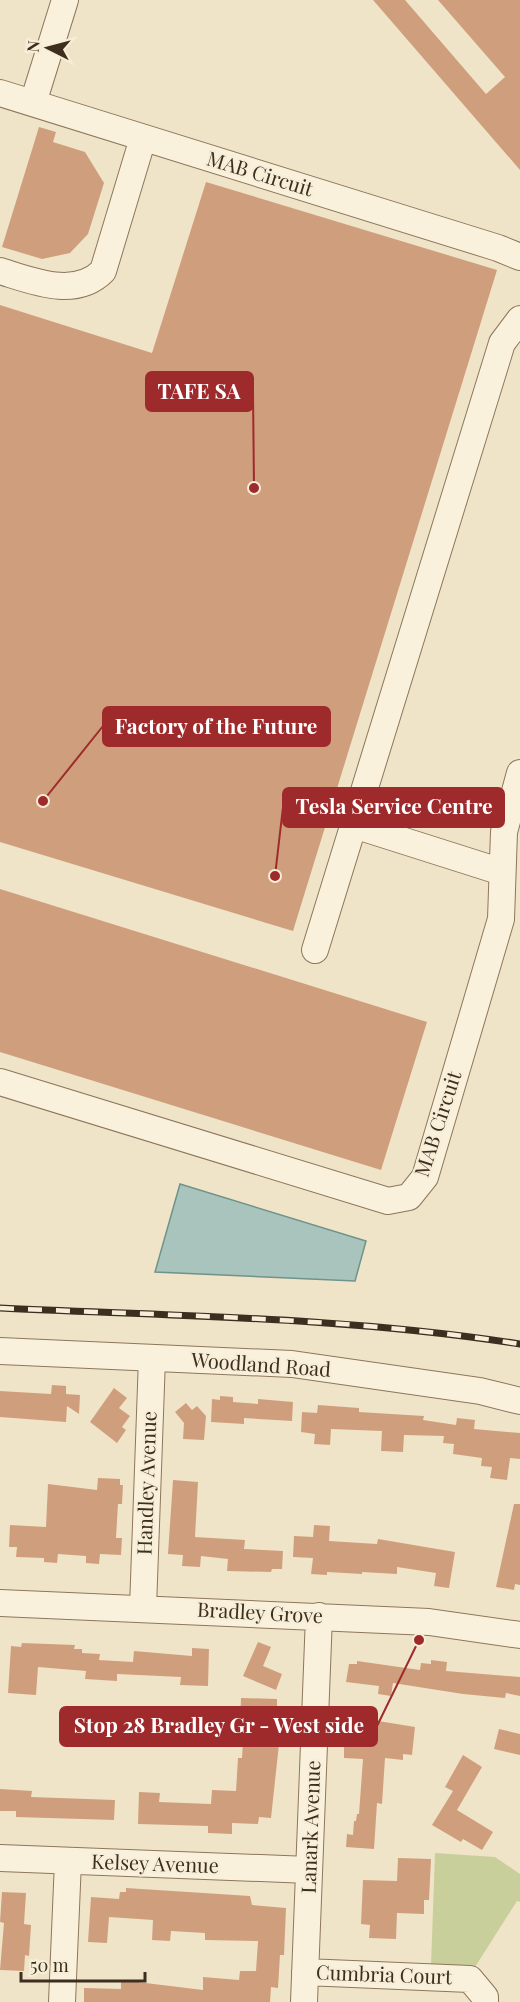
<svg xmlns="http://www.w3.org/2000/svg" width="520" height="2002" viewBox="0 0 520 2002" font-family="'Playfair Display',serif">
<rect width="100%" height="100%" fill="#f0e4c8"/>
<path fill="#c9cf9b" d="M435,1853L495,1857L520,1874V1902L517,1901L475,1967L431,1965Z"/>
<path fill="#a9c4bc" stroke="#6f938a" stroke-width="1.5" d="M180,1184L366,1241L355,1281L155,1272Z"/>
<path fill="#cf9f7d" d="M373,0H405L486,94L505,77L438,0H520V170Z
M39,127L56,132L53,142L85,152L104,183L88,234L70,253L42,259L2,247Z
M206,182L497,270L293,931L0,842V305L152,353Z
M0,889L427,1022L381,1170L0,1052Z
M52,1385L66,1386V1394L80,1395L79,1414L67,1406L66,1422L0,1417V1391L51,1394Z
M114,1388L127,1398L119,1408L130,1416L122,1427L126,1430L117,1443L90,1422Z
M220,1396L233,1397V1402L258,1404V1399L293,1402L292,1421L244,1418V1424L211,1422L212,1399L220,1400Z
M186,1403L192,1410L197,1406L206,1416L204,1440L183,1439L184,1423L175,1412Z
M318,1405L359,1408V1412L424,1416L423,1420L456,1425L457,1418L475,1420L474,1429L520,1433V1459L510,1458L507,1480L490,1478L492,1467L481,1466L482,1458L453,1454L454,1444L443,1443L444,1436L404,1435L403,1452L381,1451L382,1431L331,1429L330,1445L314,1444L315,1434L301,1432L302,1412L317,1413Z
M98,1478L120,1479V1485H123L122,1504H118L116,1538H122L121,1555L100,1554L99,1564L86,1563V1556L58,1554L57,1563L44,1562V1558L16,1557L17,1547H9L10,1525L46,1527L48,1484L97,1490Z
M173,1480L198,1482L195,1537L245,1540L244,1549L283,1551L282,1569H272L271,1572L227,1571L228,1559L201,1556L200,1567L182,1566L183,1555L168,1554Z
M514,1504H520V1585L515,1584L514,1590L496,1587Z
M314,1525L330,1526L329,1541L377,1544L378,1539L455,1552L449,1588L434,1586L436,1573L397,1567V1574L362,1572V1574L327,1572V1575L311,1574L313,1558L293,1557L294,1536L313,1537Z
M258,1642L271,1647L263,1666L282,1674L276,1690L243,1676Z
M22,1643L75,1645L74,1649H82V1653L100,1654L99,1660L133,1662L134,1651L192,1656V1648L209,1649L208,1686L180,1685L181,1677L117,1674V1681L85,1679L86,1671L38,1667L36,1695L8,1693L11,1646L21,1647Z
M431,1660L447,1662L446,1671L520,1677V1696L506,1693L505,1698L463,1694L393,1683L391,1696L378,1694L379,1686L346,1682L349,1664H357V1661L420,1670L421,1663L431,1664Z
M241,1698L277,1699V1713H262L261,1743L279,1744L271,1818L259,1817L258,1824L232,1823V1834L208,1833V1826L138,1824L139,1792L160,1793L159,1802L211,1804L212,1790L236,1791L238,1758H242L244,1723H240Z
M350,1714L366,1716V1719L415,1727L412,1755L403,1754V1760L385,1758L382,1804L377,1803L374,1849L346,1847L347,1834L353,1835L354,1821H356L357,1814H359L363,1759L344,1758V1732Z
M499,1729L520,1734V1755L494,1749Z
M463,1755L482,1767L457,1810L493,1832L482,1850L463,1839L461,1842L432,1825L453,1791L445,1787Z
M0,1789L32,1791L31,1797L115,1800L114,1820L16,1817V1811H0Z
M398,1858L431,1859L429,1900H424V1914L397,1913L396,1939L369,1938L370,1925L361,1924L363,1880L397,1881Z
M126,1888L250,1896L252,1905L286,1908L284,1955H280L278,1988L271,1987L270,2002H84V1988L121,1989V1980L203,1990V1977L239,1980L240,1971H256L258,1941L205,1940V1933L171,1931L170,1941L152,1940L153,1920L109,1917L107,1943L88,1942L91,1897L119,1899L120,1892H126Z
M2,1892L26,1893L24,1924L31,1925L29,1956L25,1955L24,1971L0,1970L4,1923L0,1922Z"/>
<g fill="none" stroke-linecap="round" stroke-linejoin="round">
<defs>
<path id="minor" d="M0,93L498,248L520,257
M33,103L65,0
M0,271C33,281 75,299 103,271L143,138
M354,825L502,872
M315,950L502,343L520,319
M0,1082L388,1201L409,1197L425,1177L501,919L504,832L520,773
M0,1351L292,1364L480,1391L520,1401
M0,1603L429,1622L520,1635
M143,1608L152,1358
M0,1858L309,1870
M305,1972L470,1979L485,1997V2002
M62,2002L68,1861
M304,2002L319,1616"/>
</defs>
<use href="#minor" stroke="#8d765c" stroke-width="28"/>
<use href="#minor" stroke="#faf1dc" stroke-width="26"/>
<defs>
<path id="rail" d="M0,1308C174,1316 348,1317 520,1344"/>
</defs>
<use href="#rail" stroke="#3d2e20" stroke-width="7"/>
<use href="#rail" stroke="#f7eed8" stroke-width="4.5" stroke-dasharray="14" stroke-linecap="butt"/>
</g>
<g text-anchor="middle" stroke-width="4.5" stroke-linejoin="round" paint-order="stroke">
<g font-size="20" fill="#3d2e20" stroke="#f7eed8">
<text transform="translate(260 174) rotate(17)" y="7">MAB Circuit</text>
<text transform="translate(438 1124) rotate(-72)" y="7">MAB Circuit</text>
<text transform="translate(261 1365) rotate(4)" y="7">Woodland Road</text>
<text transform="translate(147 1483) rotate(-88)" y="7">Handley Avenue</text>
<text transform="translate(260 1613) rotate(3)" y="7">Bradley Grove</text>
<text transform="translate(311 1827) rotate(-88)" y="7">Lanark Avenue</text>
<text transform="translate(155 1864) rotate(2)" y="7">Kelsey Avenue</text>
<text transform="translate(384 1975) rotate(2)" y="7">Cumbria Court</text>
</g>
</g>
<path fill="none" stroke="#9e2a2b" stroke-width="2" d="M254 488L253 392M43 801L103 726M275 876L283 807M419 1640L377 1726"/>
<g fill="#9e2a2b" stroke="#f7eed8" stroke-width="2">
<circle cx="254" cy="488" r="6"/>
<circle cx="43" cy="801" r="6"/>
<circle cx="275" cy="876" r="6"/>
<circle cx="419" cy="1640" r="6"/>
</g>
<g fill="#9e2a2b" stroke="#9e2a2b" stroke-width="2">
<rect x="146" y="372" width="107" height="39" rx="6"/>
<rect x="103" y="707" width="227" height="39" rx="6"/>
<rect x="283" y="788" width="221" height="39" rx="6"/>
<rect x="60" y="1707" width="317" height="39" rx="6"/>
</g>
<g font-size="21" text-anchor="middle" font-weight="bold" fill="#fff">
<text x="199" y="399">TAFE SA</text>
<text x="216" y="734">Factory of the Future</text>
<text x="394" y="814">Tesla Service Centre</text>
<text x="219" y="1733">Stop 28 Bradley Gr - West side</text>
</g>
<g transform="translate(48 48) rotate(276)" stroke="#f7eed8" stroke-width="4.5" paint-order="stroke">
<path d="M0-4.5L10 22L0 15L-10 22Z" fill="#3d2e20"/>
<text y="-9" font-size="16" font-weight="bold" text-anchor="middle" fill="#3d2e20">N</text>
</g>
<path d="M21 1972v9h124v-9" fill="none" stroke="#3d2e20" stroke-width="3"/>
<text x="30" y="1972" font-size="18" fill="#3d2e20" stroke="#f7eed8" stroke-width="4.5" paint-order="stroke">50 m</text>
</svg>
